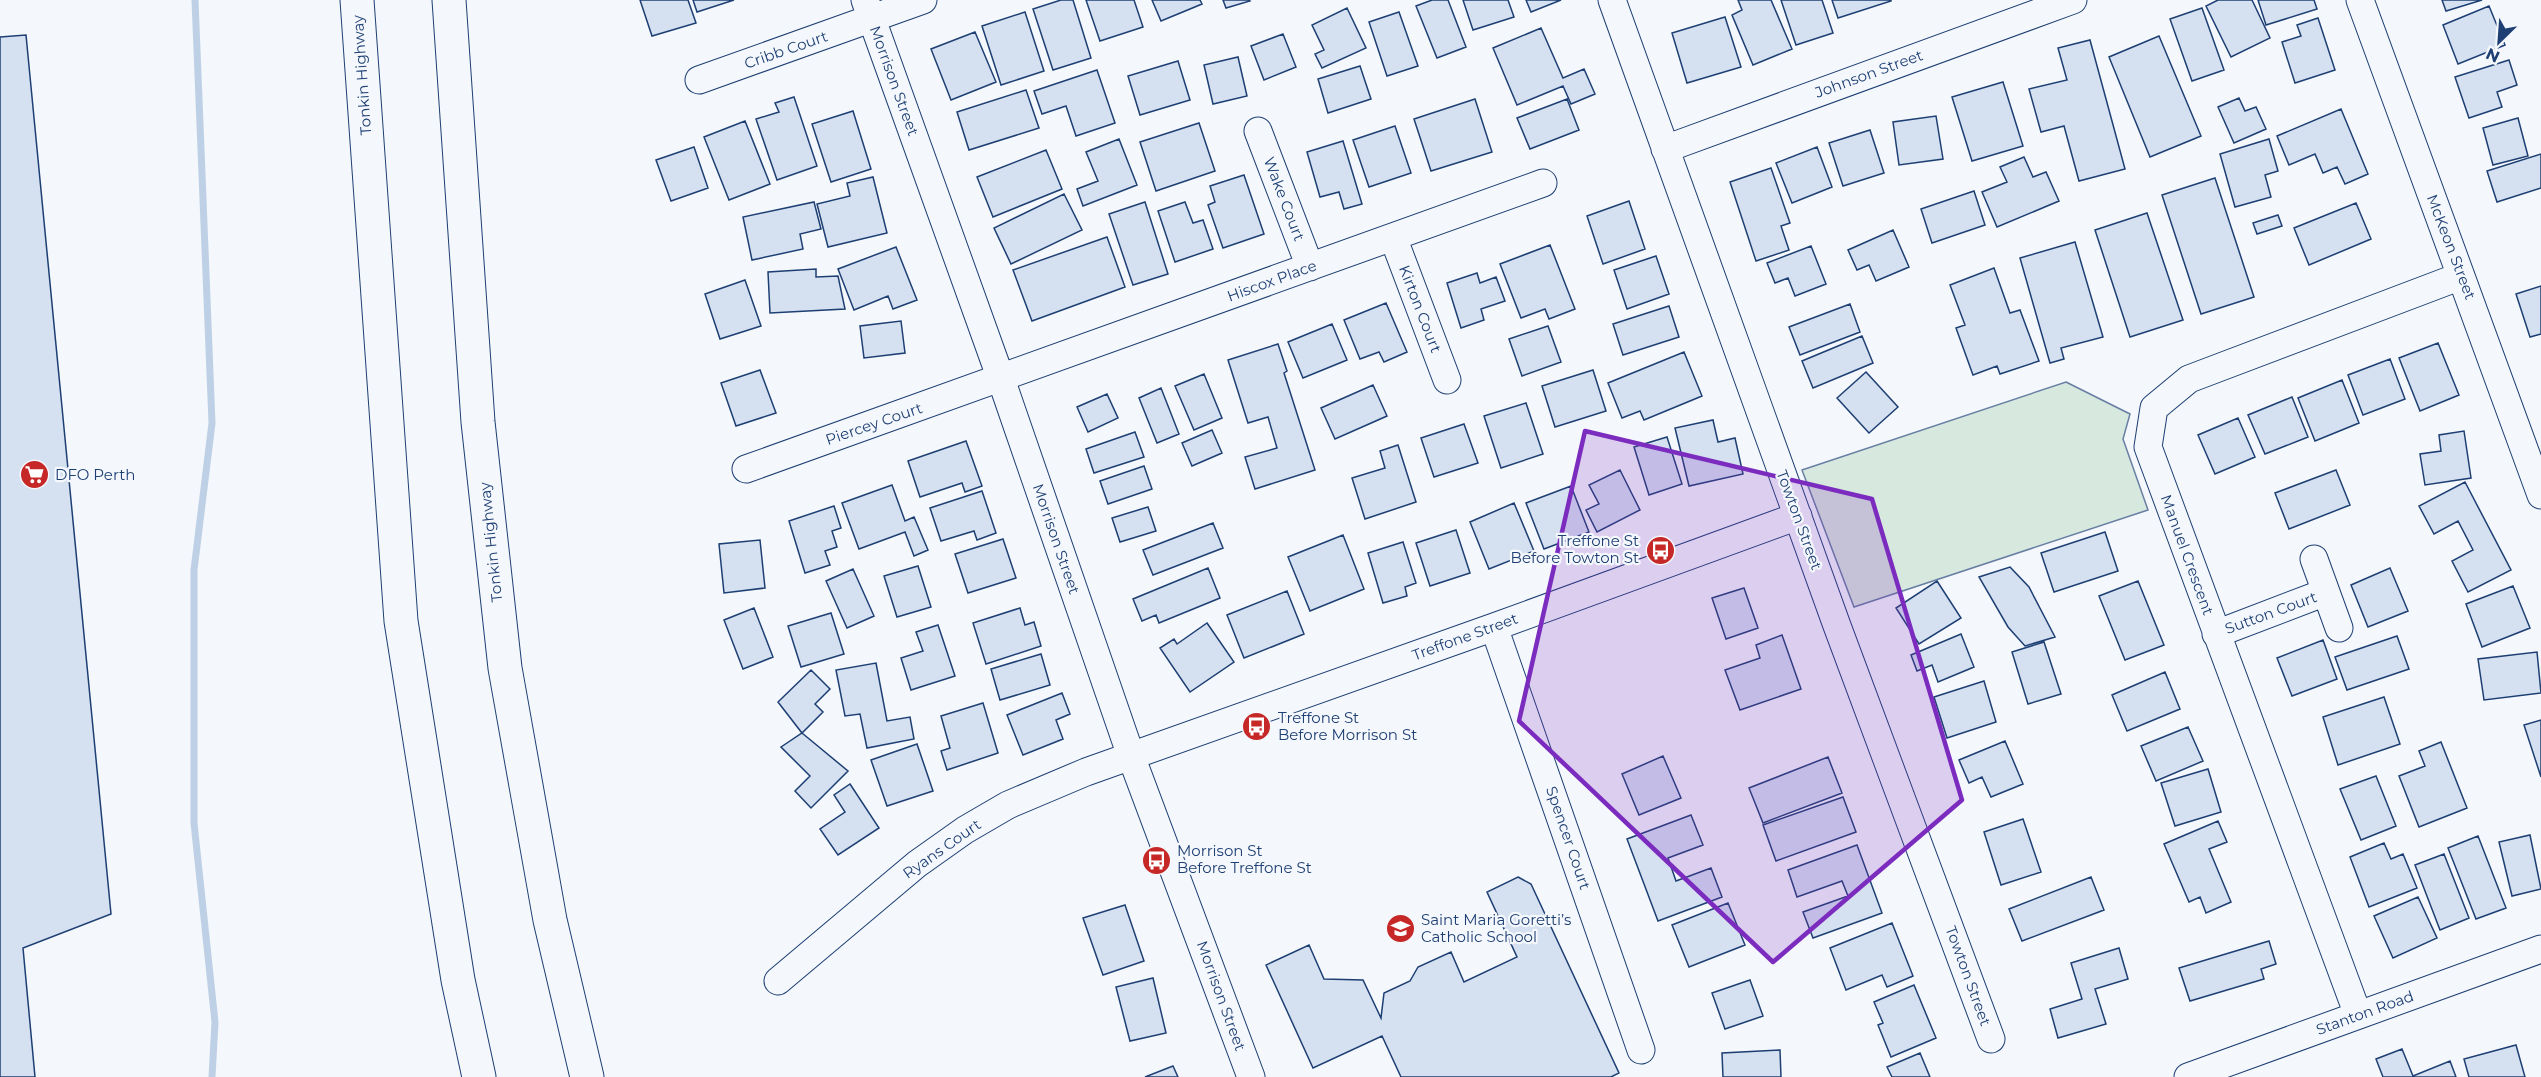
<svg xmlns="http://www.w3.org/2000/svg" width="2541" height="1077" viewBox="0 0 2541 1077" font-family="Montserrat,sans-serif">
<rect width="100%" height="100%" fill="#f4f7fb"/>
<path fill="#d7e8df" stroke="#687fa3" stroke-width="1.5" d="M2066,382L2130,414L2123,439L2148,510L1854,607L1802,470Z"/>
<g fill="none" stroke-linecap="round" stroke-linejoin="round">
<path stroke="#bed0e5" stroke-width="7" d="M195,0L212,423L194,570V823L215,1022L212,1077"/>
</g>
<path fill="#d5e0f0" stroke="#1d3f73" stroke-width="1.5" d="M640,0H688L696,23L652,36Z
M693,0H734L697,12Z
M1061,0H1073L1091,58L1053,70L1033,9Z
M1086,0H1134L1143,27L1100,41Z
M1152,0H1200L1202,4L1161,21Z
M1223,0H1249L1250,1L1226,8Z
M1432,0H1448L1466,47L1437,58L1416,6Z
M1463,0H1508L1514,17L1473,30Z
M1526,0H1561L1531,12Z
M1738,0H1771L1792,49L1753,65L1732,15L1742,10Z
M1781,0H1822L1833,33L1796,45Z
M1832,0H1891V1L1838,18Z
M2218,0H2252L2270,38L2231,57L2206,6Z
M2258,0H2314L2317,9L2266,25Z
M2442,0H2482L2446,11Z
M2489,6L2505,45L2458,64L2443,25Z
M1347,8L1366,48L1322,68L1315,54L1324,50L1312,25Z
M2202,8L2224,70L2192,81L2170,19Z
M1025,12L1044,71L1001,85L982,26Z
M1399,12L1418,66L1387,76L1369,22Z
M1725,17L1741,67L1687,83L1672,33Z
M2318,18L2335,70L2295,83L2282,42L2301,36L2297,25Z
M1541,28L1563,78L1584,69L1595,94L1571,104L1563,86L1517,105L1493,48Z
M975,32L996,82L951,100L931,49Z
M1283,34L1296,67L1264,80L1251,46Z
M26,35L111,914L23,948L35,1077H0V37Z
M2159,36L2201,136L2150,157L2109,57Z
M2090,40L2125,169L2079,181L2064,126L2041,132L2029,89L2067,80L2058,48Z
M1238,57L1247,96L1213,104L1204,65Z
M2509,60L2517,85L2497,92L2502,107L2469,118L2455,77Z
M1178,61L1190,100L1140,115L1128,76Z
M1360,66L1371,99L1328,113L1318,79Z
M1097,70L1115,123L1076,136L1066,106L1042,114L1034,91Z
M2003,82L2023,146L1972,161L1952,97Z
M1026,90L1039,128L969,150L957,112Z
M794,97L817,166L777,180L756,119L779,112L775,103Z
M2239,98L2245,111L2256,107L2266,129L2234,143L2218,107Z
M1475,99L1492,152L1431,171L1414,119Z
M1567,99L1579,130L1530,149L1517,118Z
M2341,109L2368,174L2345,184L2337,167L2323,173L2315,154L2289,165L2277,136Z
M853,111L871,169L831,182L812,124Z
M1936,116L1943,159L1899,165L1893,122Z
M2518,118L2528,156L2493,165L2483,128Z
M745,121L770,184L729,200L704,137Z
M1199,123L1215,171L1156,191L1140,142Z
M1395,126L1411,173L1369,187L1353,140Z
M1870,130L1884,173L1843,186L1829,143Z
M1119,139L1137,185L1083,206L1077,189L1098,181L1086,152Z
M2269,139L2278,171L2265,175L2271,197L2235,207L2220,154Z
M1343,141L1362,204L1344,209L1339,192L1320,197L1307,152Z
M694,147L708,188L671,201L656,160Z
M1817,147L1832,187L1792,203L1776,163Z
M1046,150L1062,189L993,217L977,177Z
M2541,154V188L2497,202L2487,171Z
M2024,157L2033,177L2046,172L2059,201L1997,227L1982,192L2007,182L2000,167Z
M1771,168L1790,223L1781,226L1789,250L1756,261L1730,182Z
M1244,175L1264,234L1223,248L1208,205L1215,202L1210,186Z
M873,177L887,233L828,247L817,204L850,196L847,183Z
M2215,178L2254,297L2201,314L2162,195Z
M1974,191L1985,225L1932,243L1921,209Z
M1064,194L1082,230L1011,264L994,228Z
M1629,201L1645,249L1603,264L1587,216Z
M814,202L821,229L800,234L803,249L752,260L743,217Z
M1145,202L1168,274L1133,285L1109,214Z
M1185,202L1193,223L1203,220L1213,249L1175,262L1158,211Z
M2356,203L2371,239L2309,265L2294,228Z
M2147,213L2183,320L2130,337L2095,230Z
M2278,215L2282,226L2257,234L2253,223Z
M1893,230L1909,267L1876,281L1869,265L1857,270L1848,250Z
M1107,237L1125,287L1032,321L1013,270Z
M2075,242L2103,337L2061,348L2064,359L2050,363L2020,258Z
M1550,245L1575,309L1549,319L1545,309L1521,318L1500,264Z
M1811,246L1826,284L1795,296L1788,278L1775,283L1767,263Z
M896,247L917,300L893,309L888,296L854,310L838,269Z
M1656,256L1669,294L1627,309L1614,270Z
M1994,268L2010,313L2020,310L2039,361L2000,374L1997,366L1973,375L1956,328L1965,325L1950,285Z
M816,269V277L838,276L845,309L770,313L768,272Z
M1477,273L1480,283L1496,277L1505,301L1481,309L1484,320L1461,328L1447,283Z
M745,280L761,326L720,339L705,294Z
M2541,286V334L2530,337L2516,294Z
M1386,303L1407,352L1384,362L1379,352L1360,359L1344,320Z
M1850,304L1860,332L1800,355L1789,327Z
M1669,306L1679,337L1623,355L1613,324Z
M901,321L905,353L864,358L860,326Z
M1332,324L1347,360L1303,378L1288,342Z
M1548,326L1561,362L1522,376L1509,339Z
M1862,336L1873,363L1813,388L1802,361Z
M2438,343L2459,395L2420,411L2399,358Z
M1278,344L1287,371L1284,373L1315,470L1255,489L1245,457L1277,448L1268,417L1248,423L1228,360Z
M1684,352L1702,396L1644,420L1640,411L1622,418L1608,383Z
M2390,359L2405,399L2363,415L2348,375Z
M760,370L776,413L736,426L721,383Z
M1593,370L1606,411L1555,427L1542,386Z
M1866,372L1898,407L1869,433L1837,398Z
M1204,374L1222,418L1194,430L1175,386Z
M2342,380L2359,423L2315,441L2298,398Z
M1373,385L1387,416L1335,439L1321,408Z
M1161,388L1179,434L1157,443L1139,398Z
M1107,394L1118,418L1088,432L1077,407Z
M2292,397L2308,437L2265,454L2248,415Z
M1526,403L1543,454L1501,468L1484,416Z
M2238,418L2255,457L2215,474L2198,435Z
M1713,420L1718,442L1735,438L1743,474L1689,486L1675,428Z
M1464,424L1478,463L1434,477L1421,438Z
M1212,430L1222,453L1192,466L1182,443Z
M2464,431L2471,478L2425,485L2420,454L2441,451L2439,435Z
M1135,432L1144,457L1094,473L1086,449Z
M1667,437L1682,484L1649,495L1634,447Z
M966,441L982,486L965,492L962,483L920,497L908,461Z
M1398,445L1416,502L1365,519L1352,478L1385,468L1380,451Z
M1144,466L1152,489L1108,504L1100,481Z
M1620,470L1640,510L1597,532L1586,510L1599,504L1589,485Z
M2336,470L2350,505L2289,529L2275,493Z
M2465,482L2511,570L2468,592L2452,561L2473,550L2458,521L2434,534L2419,506Z
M892,485L905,521L914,517L928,550L914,556L905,532L859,549L842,503Z
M1571,486L1589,532L1544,549L1526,503Z
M982,491L996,533L977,540L974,531L941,541L930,508Z
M1514,503L1534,551L1489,569L1470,522Z
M834,506L841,528L832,531L837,547L825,551L830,565L805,573L789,521Z
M1148,507L1156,531L1120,542L1112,518Z
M1213,523L1223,548L1153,575L1143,550Z
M1456,530L1470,573L1430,586L1416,543Z
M2105,532L2118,571L2054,592L2041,553Z
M1343,535L1364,589L1310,611L1288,557Z
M1003,539L1016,578L968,593L955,554Z
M760,540L765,588L724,593L719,544Z
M1403,542L1416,583L1405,587L1407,596L1383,603L1368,553Z
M918,566L931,607L897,617L884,576Z
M2010,567L2029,587L2055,637L2025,646L2008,627L1979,577Z
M1208,568L1220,598L1159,623L1156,615L1142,621L1133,599Z
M2390,568L2408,611L2368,627L2351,585Z
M853,569L874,616L847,628L826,581Z
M1937,581L1961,618L1919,644L1896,608Z
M2138,581L2164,645L2125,660L2099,596Z
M2513,586L2530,628L2482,647L2466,604Z
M1744,588L1758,628L1726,639L1712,598Z
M1287,591L1304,634L1244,658L1227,615Z
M754,608L773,657L743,669L724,620Z
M1020,608L1025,625L1034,622L1041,646L986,664L973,623Z
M831,613L844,654L801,667L788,626Z
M1207,623L1234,662L1190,692L1160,648L1174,639L1177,644Z
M938,625L955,676L911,690L901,658L923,651L916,632Z
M1961,634L1974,667L1938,682L1932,665L1917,671L1911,655Z
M1782,635L1801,689L1740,710L1725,670L1760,658L1756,645Z
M2397,636L2409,669L2347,690L2335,657Z
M2323,640L2337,679L2292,696L2277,658Z
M2044,642L2061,694L2028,704L2012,652Z
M2537,652L2541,693L2484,700L2478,659Z
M1041,654L1050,685L1000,700L991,669Z
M876,663L887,721L910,717L914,739L867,748L860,714L845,716L836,670Z
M811,670L830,689L815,704L823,712L802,733L778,702Z
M2165,672L2180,709L2127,731L2112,695Z
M1984,681L1996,722L1947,738L1934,697Z
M1062,693L1070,714L1056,720L1063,739L1023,755L1007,715Z
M2384,697L2400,744L2338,765L2323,717Z
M983,703L998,753L947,770L941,751L950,748L941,716Z
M2541,720V777L2524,725Z
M2188,727L2203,761L2156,781L2141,746Z
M802,733L848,771L811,808L795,791L810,776L781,747Z
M2005,741L2023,784L1991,797L1982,777L1969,783L1959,760Z
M2441,742L2467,808L2419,827L2399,776L2425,766L2419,751Z
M917,744L933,791L887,806L871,760Z
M1663,756L1681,798L1639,815L1622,774Z
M1828,757L1842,793L1763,823L1749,788Z
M2208,769L2221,812L2175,826L2161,783Z
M2376,776L2396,826L2361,840L2340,789Z
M850,784L879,828L838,855L820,829L845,812L834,795Z
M1843,797L1856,832L1776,861L1763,825Z
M1691,815L1703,845L1668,858L1676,881L1711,868L1722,897L1658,921L1627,839Z
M2023,819L2041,872L2001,885L1984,832Z
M2218,821L2227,842L2209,849L2231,902L2206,913L2200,897L2189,902L2164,844Z
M2530,835L2541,889L2512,896L2499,842Z
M2478,836L2506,908L2476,919L2448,848Z
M2384,843L2391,859L2403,854L2417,888L2369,907L2350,857Z
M1857,845L1882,913L1813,938L1803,912L1848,896L1842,881L1797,897L1788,870Z
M2444,854L2469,918L2440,930L2415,865Z
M1518,877L1531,884L1619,1073L1611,1077H1401L1382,1036L1313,1068L1266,965L1309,945L1324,979L1363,980L1381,1018L1384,993L1410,981L1418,967L1451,952L1464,982L1517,957L1487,892Z
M2091,877L2104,910L2022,941L2009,909Z
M2418,897L2437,938L2393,958L2374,916Z
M1728,903L1745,945L1689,967L1672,925Z
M1125,905L1144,961L1103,975L1083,918Z
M1892,923L1913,976L1887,987L1882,975L1846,990L1830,948Z
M2269,941L2276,964L2261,969L2264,979L2190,1001L2179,968Z
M2119,948L2128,979L2095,989L2106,1024L2058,1038L2050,1009L2082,999L2071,963Z
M1153,978L1166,1033L1130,1041L1116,987Z
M1750,980L1763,1016L1725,1029L1712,993Z
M1914,985L1936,1038L1891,1057L1878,1025L1883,1023L1874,1002Z
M2516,1045L2525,1077H2469L2464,1059Z
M2402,1049L2413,1076L2450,1061L2456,1077H2383L2376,1059Z
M1780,1050L1781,1077H1723L1722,1053Z
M1920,1053L1930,1077H1892L1887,1067Z
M1173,1066L1178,1077H1145Z"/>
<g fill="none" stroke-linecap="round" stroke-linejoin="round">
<defs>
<path id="minor" d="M865,0L1001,379L1131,756L1251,1077
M1612,0L1836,623L1991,1039
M2360,0L2541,495
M699,80L923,0
M1258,131L1310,267
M1665,149L2073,0
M1393,237L1447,380
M746,469L1543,183
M2314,559L2339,628
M1494,627L1641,1050
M2216,634L2326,592
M778,981L917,864L965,830L1008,805L1086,772L1494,627L1798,516
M2358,1015L2148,447L2154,408L2189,379L2461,276
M2188,1077L2541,949"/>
<path id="highway" d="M357,0L401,621L458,980L479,1077
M449,0L478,422L505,668L550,920L587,1077"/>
</defs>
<use href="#minor" stroke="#1d3f73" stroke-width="29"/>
<use href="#highway" stroke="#1d3f73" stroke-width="35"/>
<use href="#minor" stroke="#f4f7fb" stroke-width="27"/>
<use href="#highway" stroke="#f4f7fb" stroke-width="33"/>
</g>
<path fill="#7b2cbf" fill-opacity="0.2" stroke="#7b2cbf" stroke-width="4.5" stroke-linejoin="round" d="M1585,431L1872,499L1962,800L1773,962L1519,721Z"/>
<defs>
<symbol id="supermarket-disc" viewBox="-11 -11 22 22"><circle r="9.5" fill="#c62828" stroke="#f4f7fb"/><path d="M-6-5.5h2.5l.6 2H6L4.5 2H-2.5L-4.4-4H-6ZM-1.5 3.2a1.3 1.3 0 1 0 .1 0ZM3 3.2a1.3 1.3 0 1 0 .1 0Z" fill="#fff"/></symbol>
<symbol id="bus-disc" viewBox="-11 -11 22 22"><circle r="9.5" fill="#c62828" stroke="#f4f7fb"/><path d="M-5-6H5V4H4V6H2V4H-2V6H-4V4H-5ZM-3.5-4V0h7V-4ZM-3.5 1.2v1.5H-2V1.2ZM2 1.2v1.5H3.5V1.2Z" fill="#fff"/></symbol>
<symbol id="school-disc" viewBox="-11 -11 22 22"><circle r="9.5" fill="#c62828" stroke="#f4f7fb"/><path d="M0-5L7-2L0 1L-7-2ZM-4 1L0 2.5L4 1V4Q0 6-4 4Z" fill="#fff"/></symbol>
</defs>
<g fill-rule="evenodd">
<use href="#supermarket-disc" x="18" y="458" width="33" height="33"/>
<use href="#bus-disc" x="1644" y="534" width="33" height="33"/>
<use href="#bus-disc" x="1240" y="710" width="33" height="33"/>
<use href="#bus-disc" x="1140" y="844" width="33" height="33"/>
<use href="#school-disc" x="1384" y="912" width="33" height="33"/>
</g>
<g text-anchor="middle" stroke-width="4.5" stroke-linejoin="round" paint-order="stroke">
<g font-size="15" fill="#1d3f73" stroke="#f4f7fb">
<text transform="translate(786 50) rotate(-19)" y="5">Cribb Court</text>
<text transform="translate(1869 74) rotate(-20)" y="5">Johnson Street</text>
<text transform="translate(362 75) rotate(-94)" y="5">Tonkin Highway</text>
<text transform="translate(894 81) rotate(70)" y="5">Morrison Street</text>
<text transform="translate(1284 199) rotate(69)" y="5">Wake Court</text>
<text transform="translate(2451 247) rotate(69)" y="5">McKeon Street</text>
<text transform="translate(1272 281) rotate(-20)" y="5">Hiscox Place</text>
<text transform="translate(1420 309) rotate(69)" y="5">Kirton Court</text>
<text transform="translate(874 424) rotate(-19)" y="5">Piercey Court</text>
<text transform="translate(1799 520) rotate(70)" y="5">Towton Street</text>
<text transform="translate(1056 539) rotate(71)" y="5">Morrison Street</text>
<text transform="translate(491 542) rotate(-96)" y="5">Tonkin Highway</text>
<text transform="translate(2187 555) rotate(70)" y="5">Manuel Crescent</text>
<text transform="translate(2271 613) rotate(-20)" y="5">Sutton Court</text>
<text transform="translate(1465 637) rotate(-20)" y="5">Treffone Street</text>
<text transform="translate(1568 838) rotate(71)" y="5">Spencer Court</text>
<text transform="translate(942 849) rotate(-35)" y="5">Ryans Court</text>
<text transform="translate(1968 976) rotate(70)" y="5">Towton Street</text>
<text transform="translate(1221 996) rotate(70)" y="5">Morrison Street</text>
<text transform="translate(2365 1013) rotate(-20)" y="5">Stanton Road</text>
</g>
<g font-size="15" fill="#1d3f73" stroke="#f4f7fb" text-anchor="start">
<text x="55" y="480">DFO Perth</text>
<text x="1639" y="546" text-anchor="end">Treffone St<tspan x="1639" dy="17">Before Towton St</tspan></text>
<text x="1278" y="723">Treffone St<tspan x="1278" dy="17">Before Morrison St</tspan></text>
<text x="1177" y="856">Morrison St<tspan x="1177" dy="17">Before Treffone St</tspan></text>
<text x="1421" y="925">Saint Maria Goretti’s<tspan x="1421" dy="17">Catholic School</tspan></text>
</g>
</g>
<g transform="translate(2499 42) rotate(205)" stroke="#f4f7fb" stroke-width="4.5" paint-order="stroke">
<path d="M0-4.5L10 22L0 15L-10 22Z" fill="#1d3f73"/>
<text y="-9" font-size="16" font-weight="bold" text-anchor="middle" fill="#1d3f73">N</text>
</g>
</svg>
